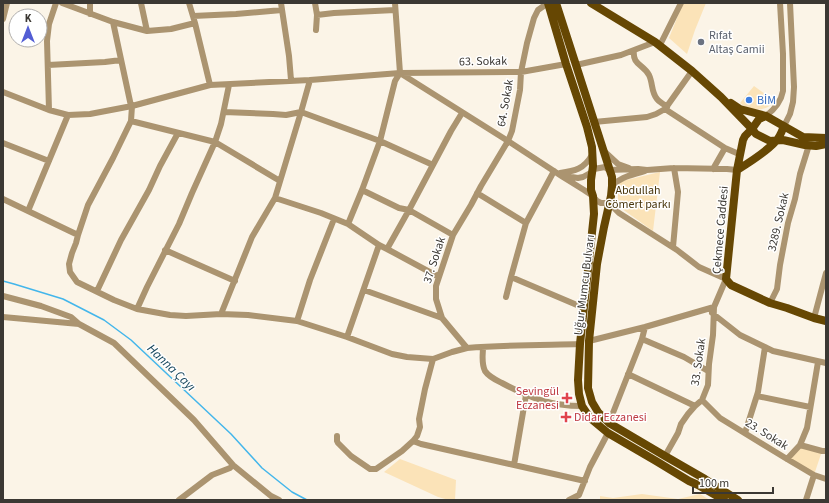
<svg xmlns="http://www.w3.org/2000/svg" width="829" height="503" viewBox="0 0 829 503" font-family="'Source Sans 3',sans-serif">
<rect width="100%" height="100%" fill="#fbf4e7"/>
<path fill="#fbe3b8" d="M683,3H706L695,30L687,54L669,38Z
M754,86L775,101C767,112 750,112 740,103Z
M660,172L653,231L618,206V182Z
M800,445L822,451L814,475L787,459Z
M400,459L456,480L455,500H449L438,497L384,472Z
M642,494L678,499L700,494L710,500H600V496L613,498Z"/>
<g fill="none" stroke-linecap="round" stroke-linejoin="round">
<path stroke="#43b6eb" stroke-width="1.5" d="M3,281L14,284L63,299L104,320L131,340L231,434L262,468L292,492L307,500"/>
<path stroke="#ab9470" stroke-width="6" d="M62,3L113,22L147,31L171,29L195,23
M90,3V14
M141,3L147,31
M189,3L195,23L210,85
M281,3L289,56L291,80
M315,3L317,15L316,30
M548,3L538,10L534,18L527,43L521,72L520,90L512,131L508,141L481,186L471,205L453,235L436,286V299L442,318L467,348C505,345 543,345 580,344
M317,15L334,13L395,10
M193,16L236,14L282,10
M3,19L7,3
M113,22L131,106
M660,45L681,3
M634,50C632,65 643,64 649,75C653,83 651,92 657,99C659,102 664,104 667,107
M48,65L105,62L121,60
M576,65L621,55L655,42
M692,71L665,109L725,148L739,154
M400,73L508,141L563,177L584,190L593,196L597,201L601,203H609L619,213L677,250L699,267L726,279L714,307L645,327L589,341
M3,92L49,110L68,115L90,114L132,106L210,85L310,80L400,73L521,72L566,64
M132,106L131,121L113,158L88,205L78,235L76,243L72,253L69,264L70,272L77,282L114,300L137,309L170,315L186,316L221,314L248,315L297,321L347,337L392,354L407,357L433,359L452,352L467,348
M49,110L47,41L49,24L56,3
M224,112L273,114L286,115L301,112L380,141L433,165
M766,116C775,109 781,102 783,91V54L780,3
M131,121L215,142L280,181
M594,122L647,117L656,114L665,109
M784,126L790,114L793,102L794,87L790,3
M3,143L49,161
M605,152L618,164L629,168
M713,169L725,148
M554,171L526,223L511,277L584,308
M560,173C575,171 584,169 592,155
M565,176L578,178L583,177L592,172L594,169L605,167L609,170L638,169L647,170L674,168L727,169L737,170
M612,186C621,176 634,175 645,171
M362,190L399,208L409,210L451,131L462,113
M477,193L526,223
M275,198L321,213L348,224L362,190L380,141L395,81L400,73L395,3
M3,199L78,235
M28,211L68,115
M348,224L379,245L387,249L439,277
M673,247L678,192L674,168
M387,249L409,210L453,235
M165,250L235,281
M364,290L442,318
M97,291L121,240L149,190L160,166L178,133
M3,296L41,306L71,317L79,324L114,343L194,420L233,465L271,496L279,500
M506,297L511,277
M770,303L777,289L780,265L788,223L795,199L800,174L809,145
M137,309L147,287L179,224L192,193L215,142L221,124L229,85
M712,313L740,335L773,351L826,363
M221,314L252,237L275,198L301,112L310,80
M3,317L79,324
M814,318L826,273
M297,321L310,280L334,219
M347,337L379,245
M642,339L684,357L708,371
M483,347C483,355 481,363 485,371C489,377 496,380 502,383C530,398 551,406 582,406
M628,374L695,406
M757,396L810,407
M702,400L720,418L787,459L814,475L826,479
M609,423L642,339L645,327
M745,433L758,392L765,347
M337,436V441L338,443L351,456L370,469H376L402,451L413,441L417,436L420,427L419,419L425,389L433,359
M413,441L421,444L585,481
M800,445L822,451H826
M665,456L678,433L681,424L688,414L695,406L702,400L708,385L709,364L713,335L714,307
M787,459L800,445L807,428L818,362
M514,465L526,395
M179,500L212,475L230,468L233,465
M569,500L579,495L590,467L608,433
M806,500L814,475"/>
<path stroke="#664703" stroke-width="8" d="M548,3L566,64L587,127L592,147L593,166L591,180V190L593,196L594,214L580,344L578,380L579,394L582,406L590,418L608,433L656,461L689,481L698,485L724,500
M556,3L612,177V186L611,196L604,227L597,264L589,341L588,388L592,402L598,412L609,423L665,456L705,479L738,500
M591,3L655,42L692,71L721,97L752,129L756,134L770,141L783,140L805,145L816,146L826,144
M731,103L740,109L766,116L803,137L826,138
M766,116L759,119L752,129L745,136L743,140L737,170L726,279L731,285L770,303L787,308L814,318L826,321
M737,170C750,162 765,153 776,141C780,137 782,131 784,126"/>
</g>
<circle fill="#6b7280" stroke="#fff" stroke-width="1.5" cx="701" cy="42" r="4"/>
<circle fill="#3f7fe0" stroke="#fff" stroke-width="1.5" cx="749" cy="100" r="4"/>
<g fill="#e0444e" stroke="#fff" stroke-width="1.5">
<path d="M565 392h4v4h4v4h-4v4h-4v-4h-4v-4h4z"/>
<path d="M564 411h4v4h4v4h-4v4h-4v-4h-4v-4h4z"/>
</g>
<g text-anchor="middle" stroke-width="3" stroke-linejoin="round" paint-order="stroke">
<g font-size="12" fill="#5b616d" stroke="#fff" text-anchor="start">
<text x="709" y="39">Rıfat<tspan x="709" dy="14">Altaş Camii</tspan></text>
</g>
<g font-size="12" fill="#3b3833" stroke="#fff">
<text transform="translate(483 61) rotate(-1)" y="4">63. Sokak</text>
<text transform="translate(505 103) rotate(-80)" y="4">64. Sokak</text>
<text transform="translate(778 222) rotate(-77)" y="4">3289. Sokak</text>
<text transform="translate(720 230) rotate(-85)" y="4">Çekmece Caddesi</text>
<text transform="translate(434 260) rotate(-72)" y="4">37. Sokak</text>
<text transform="translate(584 285) rotate(-83)" y="4">Uğur Mumcu Bulvarı</text>
<text transform="translate(698 362) rotate(-82)" y="4">33. Sokak</text>
<text transform="translate(767 434) rotate(32)" y="4">23. Sokak</text>
</g>
<g font-size="12" fill="#366cbe" stroke="#fff" text-anchor="start">
<text x="757" y="104">BİM</text>
</g>
<g font-size="12" fill="#49360c" stroke="#fff">
<text x="638" y="194">Abdullah<tspan x="638" dy="14">Cömert parkı</tspan></text>
</g>
<g font-size="12" fill="#be3a42" stroke="#fff" text-anchor="end">
<text x="559" y="395">Sevingül<tspan x="559" dy="14">Eczanesi</tspan></text>
<text x="574" y="421" text-anchor="start">Didar Eczanesi</text>
</g>
<g font-size="13" font-style="italic" fill="#19485e" stroke="#fff">
<text transform="translate(172 367) rotate(44)" y="5">Hanna Çayı</text>
</g>
</g>
<rect width="829" height="503" fill="none" stroke="#3b3833" stroke-width="8"/>
<g transform="translate(28 28)"><circle r="19" fill="#ffffff" stroke="#b1afad"/>
<path d="M0-3L7 15L0 10L-7 15Z" fill="#525dd4"/>
<text y="-6" font-size="11" font-weight="bold" text-anchor="middle" fill="#3b3833">K</text>
</g>
<path d="M693 487v6h80v-6" fill="none" stroke="#3b3833" stroke-width="2"/>
<text x="699" y="487" font-size="12" fill="#3b3833" stroke="#ffffff" stroke-width="3" paint-order="stroke">100 m</text>
</svg>
